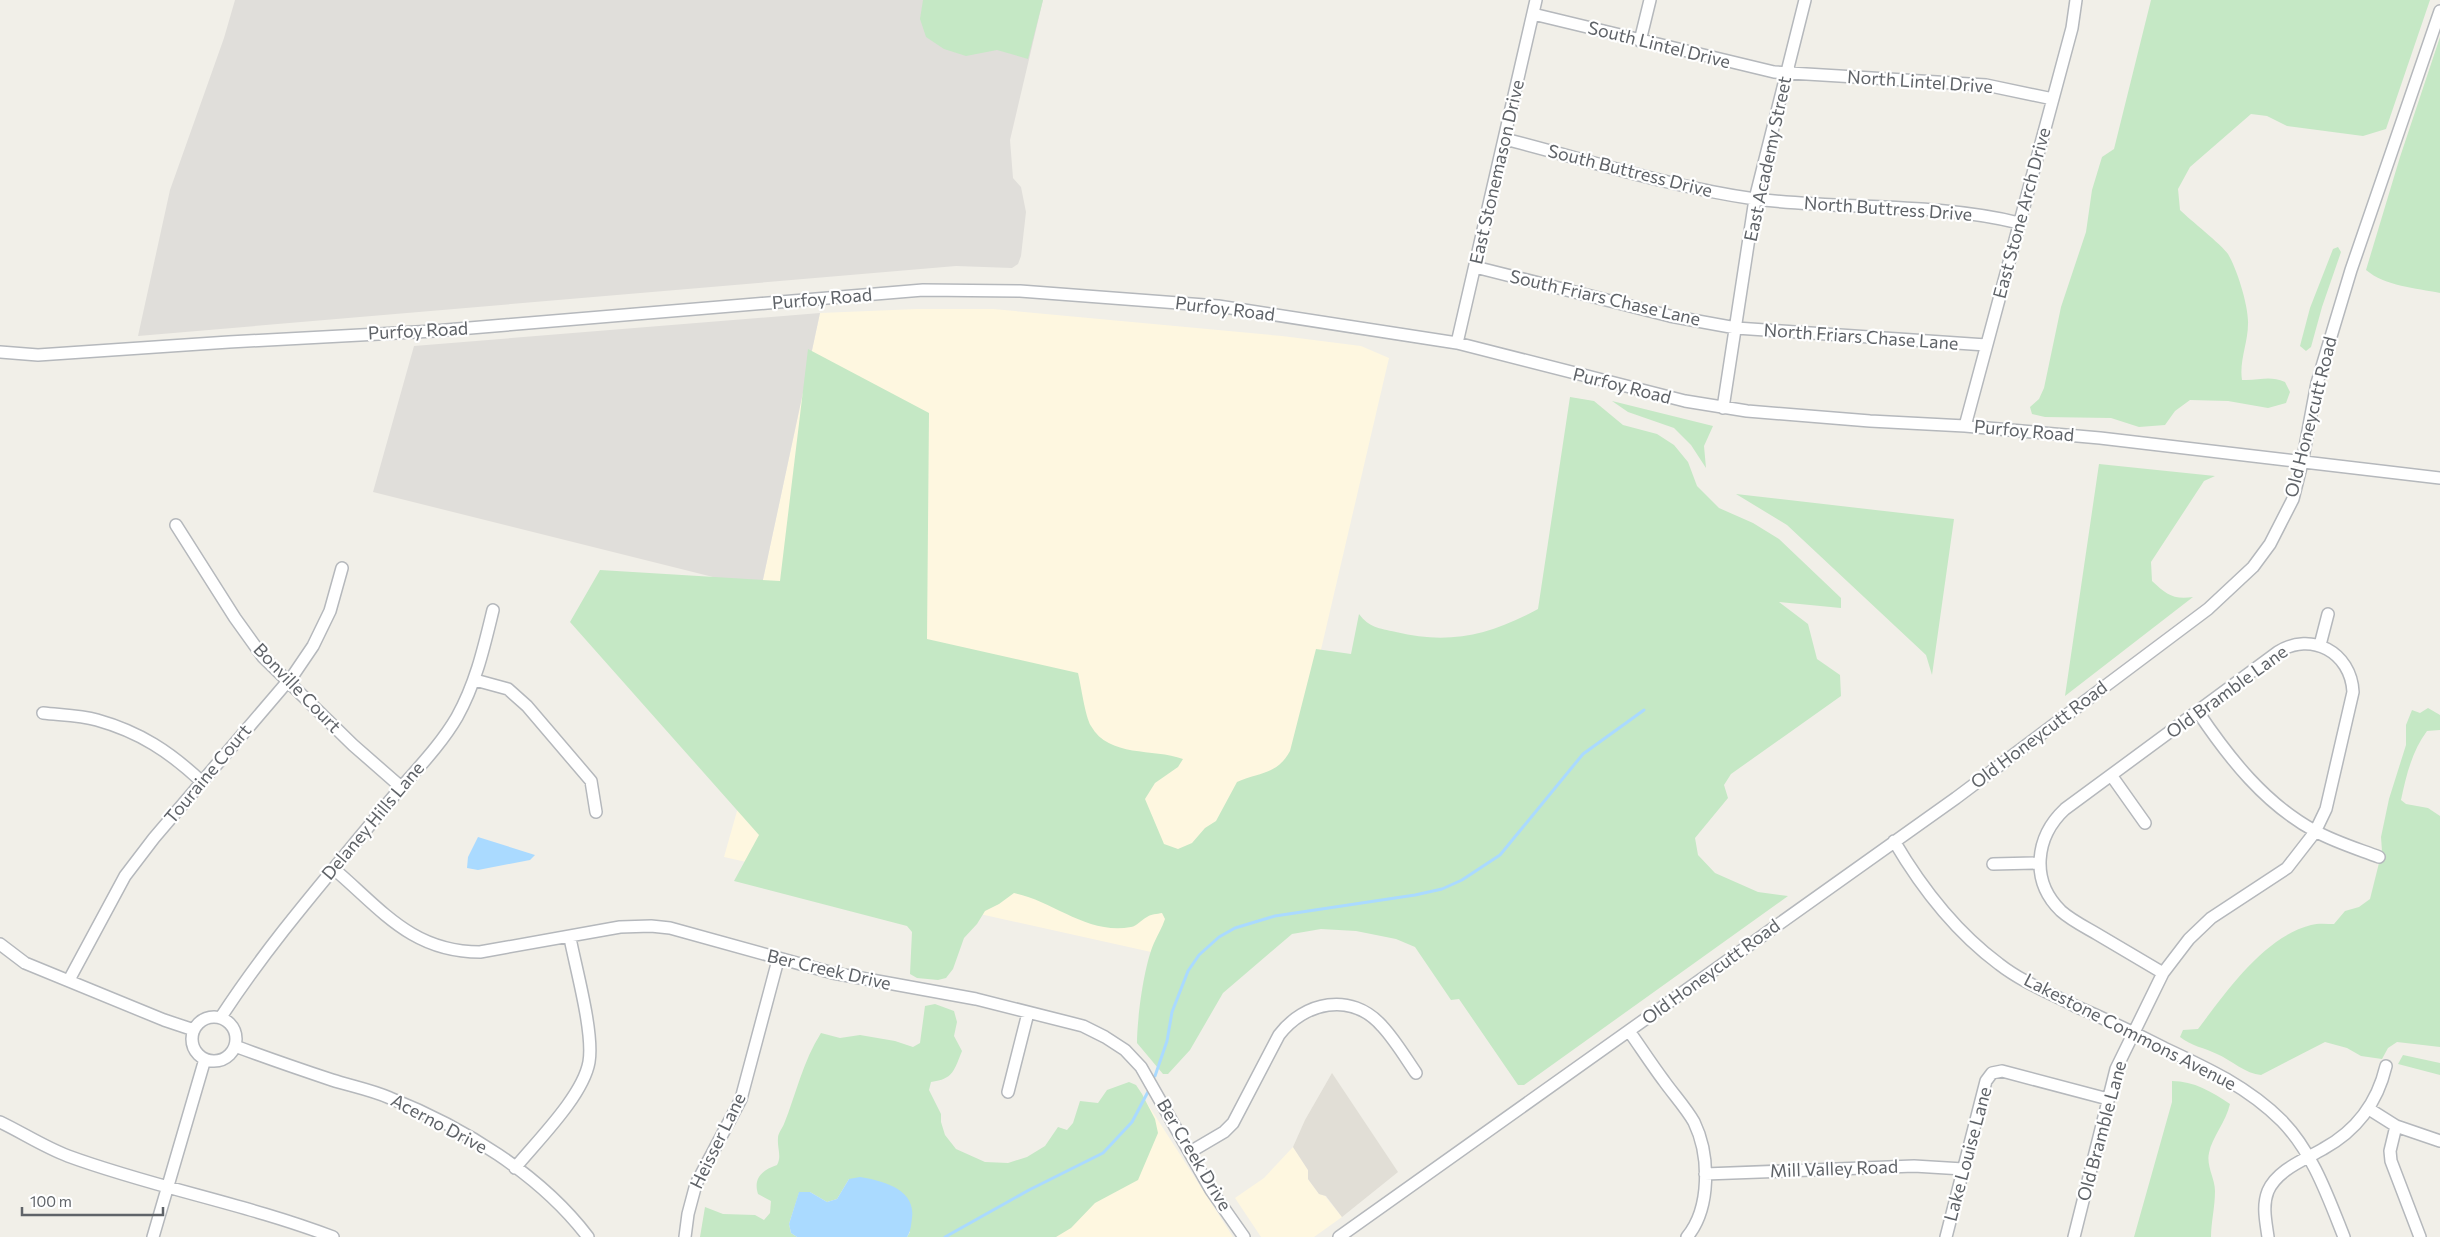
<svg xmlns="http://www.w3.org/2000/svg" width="2440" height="1237" viewBox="0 0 2440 1237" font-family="Commissioner,sans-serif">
<rect width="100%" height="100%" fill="#f1efe8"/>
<path fill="#fef7e0" d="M917,309H993L1282,336L1361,346L1389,358L1296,757L1241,972L724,857L797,599L761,589L820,313Z
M1145,1100L1233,1237H952Z
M1293,1147L1308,1170V1179L1319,1194L1325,1196L1342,1217L1314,1237H1261L1235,1198L1264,1178Z"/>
<path fill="#e0deda" d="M235,0H1043L1010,140L1013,178L1021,187L1026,212L1021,256L1018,264L1012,268L956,266L138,336L170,190L224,38Z
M820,313L761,589L373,492L414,346Z"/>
<path fill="#e1ded6" d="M1332,1073L1398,1172L1342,1217L1326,1196L1319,1194L1308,1179V1170L1293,1147L1305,1120Z"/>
<path fill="#c5e8c5" d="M923,0H1043L1028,59L997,50L966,56L944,49L926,37L920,19Z
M2151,0H2430L2386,129L2363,136L2287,126L2267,116L2251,114L2190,167L2178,189L2180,210C2190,220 2221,244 2228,254C2237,269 2249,307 2248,324C2248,343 2239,361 2242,380C2260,381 2268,375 2285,382L2290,392L2286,403L2268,408L2228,401L2190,400L2175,411L2165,425L2139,427L2111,418L2045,417L2032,414L2030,407L2039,399L2044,388L2061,307L2086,232L2092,190L2102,157L2114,149Z
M2440,37V293C2416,288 2385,286 2366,270L2400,157Z
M2338,247L2341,252L2322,307L2311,347L2306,351L2300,346L2310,308L2333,249Z
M808,349L929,413L927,639L1078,673C1081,685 1085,716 1091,726C1109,758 1153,748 1183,759L1178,767L1155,783L1145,799L1164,844L1178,849L1192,843L1205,828L1216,821L1237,782C1259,772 1277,775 1290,751L1316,649L1351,654L1359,614C1370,628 1378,628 1396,632C1449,645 1490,635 1538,609L1570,397L1594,401L1623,425L1657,434L1674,445L1688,462L1697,486L1719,508L1753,523L1779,539L1841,598V608L1779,602L1808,624L1817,659L1840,675L1841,696L1731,774L1724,785L1728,798L1695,838L1698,855L1715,873L1758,892L1788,896L1524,1085H1518L1459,999L1451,1000L1415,947L1396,939L1356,931L1321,929L1292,934L1223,993L1190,1050L1168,1074H1163L1137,1043C1137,1019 1144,965 1154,943C1158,934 1162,928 1165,919L1162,913C1157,914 1151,914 1147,917C1141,920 1137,926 1131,927C1087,935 1054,901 1014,893L999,904L985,911L977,924L964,938L953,969L946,978L938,980L917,978L910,974L912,932L907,926L734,881L759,835L570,622L600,570L780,581Z
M1612,401L1713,426L1704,446L1706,468L1691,445L1674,428L1628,412Z
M2099,464L2215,476L2204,481L2151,562L2152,581C2166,594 2173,600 2193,597L2065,696Z
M1736,494L1954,519L1932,675L1926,655L1787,525Z
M2428,708L2440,715V730L2427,731C2412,751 2406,776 2401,800L2406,804L2428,808L2440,816V1047L2397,1042L2388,1048L2382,1059L2361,1056L2347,1048L2325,1042L2261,1075C2246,1074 2231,1060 2217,1054C2205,1048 2191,1046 2180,1037L2183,1030L2198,1029C2226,992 2264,937 2311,925C2318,923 2327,924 2334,924L2345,911L2359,907L2370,899L2382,851L2381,837L2389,799L2406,745V725L2412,710L2420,713Z
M935,1004L954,1011L957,1022L954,1036L962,1051C954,1070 954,1079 931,1082L929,1090L941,1114V1122L945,1135L956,1149L985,1162L1008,1163L1027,1157L1045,1146L1058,1127L1067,1130L1073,1123L1080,1101L1098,1103L1107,1090L1129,1082L1136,1085L1142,1094L1155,1119L1158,1133L1138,1180L1095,1203L1071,1228L1056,1237H907L910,1232L849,1179L837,1199L827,1202L810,1192L799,1193L789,1224L791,1233L797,1237H700L705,1207L723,1214L755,1215L764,1220L770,1213L771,1201L758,1194C753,1178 762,1170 777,1165C782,1156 777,1148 778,1138C778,1133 782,1129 784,1124C796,1094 803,1061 821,1033L840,1038L860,1035L895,1041L913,1047L920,1043L925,1006Z
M2403,1055L2440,1063V1075L2398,1064Z
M2172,1081C2194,1081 2212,1092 2230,1104C2226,1122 2212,1137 2209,1153C2206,1166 2215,1178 2215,1191C2215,1207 2211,1222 2211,1237H2134L2172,1102Z"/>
<path fill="#aadaff" d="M478,837L535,855L530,860L478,870L467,868L468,857Z
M860,1177C883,1181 916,1189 912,1218C911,1225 911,1231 907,1237H797L791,1233L789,1224L799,1192H810L827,1202L837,1199L849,1179Z"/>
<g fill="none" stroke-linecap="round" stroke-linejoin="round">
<path stroke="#aadaff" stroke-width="3" d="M1155,1076L1167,1041L1172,1012L1188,971L1199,955L1219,937L1235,928L1275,916L1415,895L1442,889L1462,880L1500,855L1583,754L1644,710
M945,1237L1029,1190L1103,1153L1132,1122L1150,1088"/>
<defs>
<path id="minor" d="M1533,14L1774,72L1986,85L2053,99
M1640,41L1650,0
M1505,139C1587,160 1671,187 1755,199C1842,210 1933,202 2019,223
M1475,267L1670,316L1736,328L1986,345
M1457,343L1536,0
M0,352L38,355L229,342L434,331L923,290L1020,291L1218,306L1457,343L1685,401L1747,411L1870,421L1965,426L2100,438L2440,478
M1723,408L1755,199L1805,0
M1965,426L2072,28L2076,0
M176,525L235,618L263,657L353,745L401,787
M2320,645L2328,614
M475,680L508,689L527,706L591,781L596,812
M2198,712C2229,758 2265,804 2315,831C2335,842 2358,849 2379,857
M43,713C60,715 80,715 97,720C140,732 170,752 202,782
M2111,775L2145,823
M1894,841C1921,887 1956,932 1999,964C2022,982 2050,993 2075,1006C2105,1019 2135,1033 2164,1048C2207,1068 2248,1087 2282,1121C2313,1153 2328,1197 2344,1237
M1993,864L2039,863
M334,869C382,910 412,952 480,952L620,927L651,926L670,928L833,973L976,999L1083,1026L1105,1037L1125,1050L1141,1067L1211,1190L1244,1237
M0,944L25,963L164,1020L194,1030
M69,980L125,876L154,838L294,674L313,646L330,611L342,568
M192 1039a22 22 0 1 1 44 0a22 22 0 1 1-44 0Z
M221,1017C272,939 330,874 388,803C411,775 439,748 457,717C476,683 484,647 493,610
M1629,1031C1641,1048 1652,1065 1664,1081C1674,1095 1686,1108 1694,1122C1710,1155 1711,1208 1687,1237
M235,1046C267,1058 299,1069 332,1080C351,1086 372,1090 390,1098C463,1127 540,1174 588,1237
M1008,1092L1028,1013
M2369,1109L2396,1126L2440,1141
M0,1122C23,1133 44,1147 68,1156C155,1188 247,1204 333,1237
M2396,1126L2390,1151L2391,1161L2420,1237
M1190,1152L1224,1132L1233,1123L1279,1035C1304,1002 1351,991 1382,1026C1395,1040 1405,1057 1416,1073
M515,1168C537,1141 583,1096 589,1062C594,1033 576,969 570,938
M1705,1174L1914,1166L1963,1169
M153,1237L205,1059
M685,1237L688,1214L696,1184L741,1099L778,960
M1339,1237L1956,798L2208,609L2253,567L2270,544L2293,499L2302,463L2317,383L2351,270L2440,11
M1946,1237L1986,1081L1992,1073L2002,1071L2108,1099
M2074,1237L2116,1069L2163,973L2189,939L2211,918L2287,868L2315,832L2326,809L2353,692C2351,652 2311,631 2278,652L2065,809C2035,837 2030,881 2061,911C2071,920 2085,927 2097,934C2119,947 2141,960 2163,973
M2268,1237C2266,1222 2262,1206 2268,1191C2277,1170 2304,1160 2323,1149C2356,1131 2377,1104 2386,1066"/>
</defs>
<use href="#minor" stroke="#b5b8bc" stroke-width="14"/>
<use href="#minor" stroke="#fff" stroke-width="11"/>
</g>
<g text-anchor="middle" stroke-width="4.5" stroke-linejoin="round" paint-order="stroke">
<g font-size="18" fill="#5f6368" stroke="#fff">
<text transform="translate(1659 45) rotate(14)" y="6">South Lintel Drive</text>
<text transform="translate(1920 82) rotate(4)" y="6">North Lintel Drive</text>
<text transform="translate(1768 159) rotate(-78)" y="6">East Academy Street</text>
<text transform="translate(1630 171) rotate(14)" y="6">South Buttress Drive</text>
<text transform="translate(1497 172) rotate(-77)" y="6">East Stonemason Drive</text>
<text transform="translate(1888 209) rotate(4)" y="6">North Buttress Drive</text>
<text transform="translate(2022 213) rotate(-75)" y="6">East Stone Arch Drive</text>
<text transform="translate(1605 298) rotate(13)" y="6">South Friars Chase Lane</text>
<text transform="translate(822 299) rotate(-5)" y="6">Purfoy Road</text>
<text transform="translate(1225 309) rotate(7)" y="6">Purfoy Road</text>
<text transform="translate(418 331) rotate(-3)" y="6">Purfoy Road</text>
<text transform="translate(1861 337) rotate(4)" y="6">North Friars Chase Lane</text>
<text transform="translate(1622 386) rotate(14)" y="6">Purfoy Road</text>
<text transform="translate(2311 417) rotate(-76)" y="6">Old Honeycutt Road</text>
<text transform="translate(2024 431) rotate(5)" y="6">Purfoy Road</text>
<text transform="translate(297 688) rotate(46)" y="6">Bonville Court</text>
<text transform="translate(2227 692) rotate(-36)" y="6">Old Bramble Lane</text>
<text transform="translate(2039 735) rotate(-37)" y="6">Old Honeycutt Road</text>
<text transform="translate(208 774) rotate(-50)" y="6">Touraine Court</text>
<text transform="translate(373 821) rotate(-50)" y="6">Delaney Hills Lane</text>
<text transform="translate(829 970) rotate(13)" y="6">Ber Creek Drive</text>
<text transform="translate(1711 972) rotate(-36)" y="6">Old Honeycutt Road</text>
<text transform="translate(2130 1032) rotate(27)" y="6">Lakestone Commons Avenue</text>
<text transform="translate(439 1124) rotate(28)" y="6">Acerno Drive</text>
<text transform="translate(2102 1131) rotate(-75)" y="6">Old Bramble Lane</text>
<text transform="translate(718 1141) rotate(-64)" y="6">Heisser Lane</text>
<text transform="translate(1968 1154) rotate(-75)" y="6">Lake Louise Lane</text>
<text transform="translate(1194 1155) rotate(59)" y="6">Ber Creek Drive</text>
<text transform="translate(1834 1169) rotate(-2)" y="6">Mill Valley Road</text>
</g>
</g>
<path d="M22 1207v8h141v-8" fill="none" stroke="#5f6368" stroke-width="2.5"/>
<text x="30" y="1207" font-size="15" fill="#5f6368" stroke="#ffffff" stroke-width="4" paint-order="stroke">100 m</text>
</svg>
